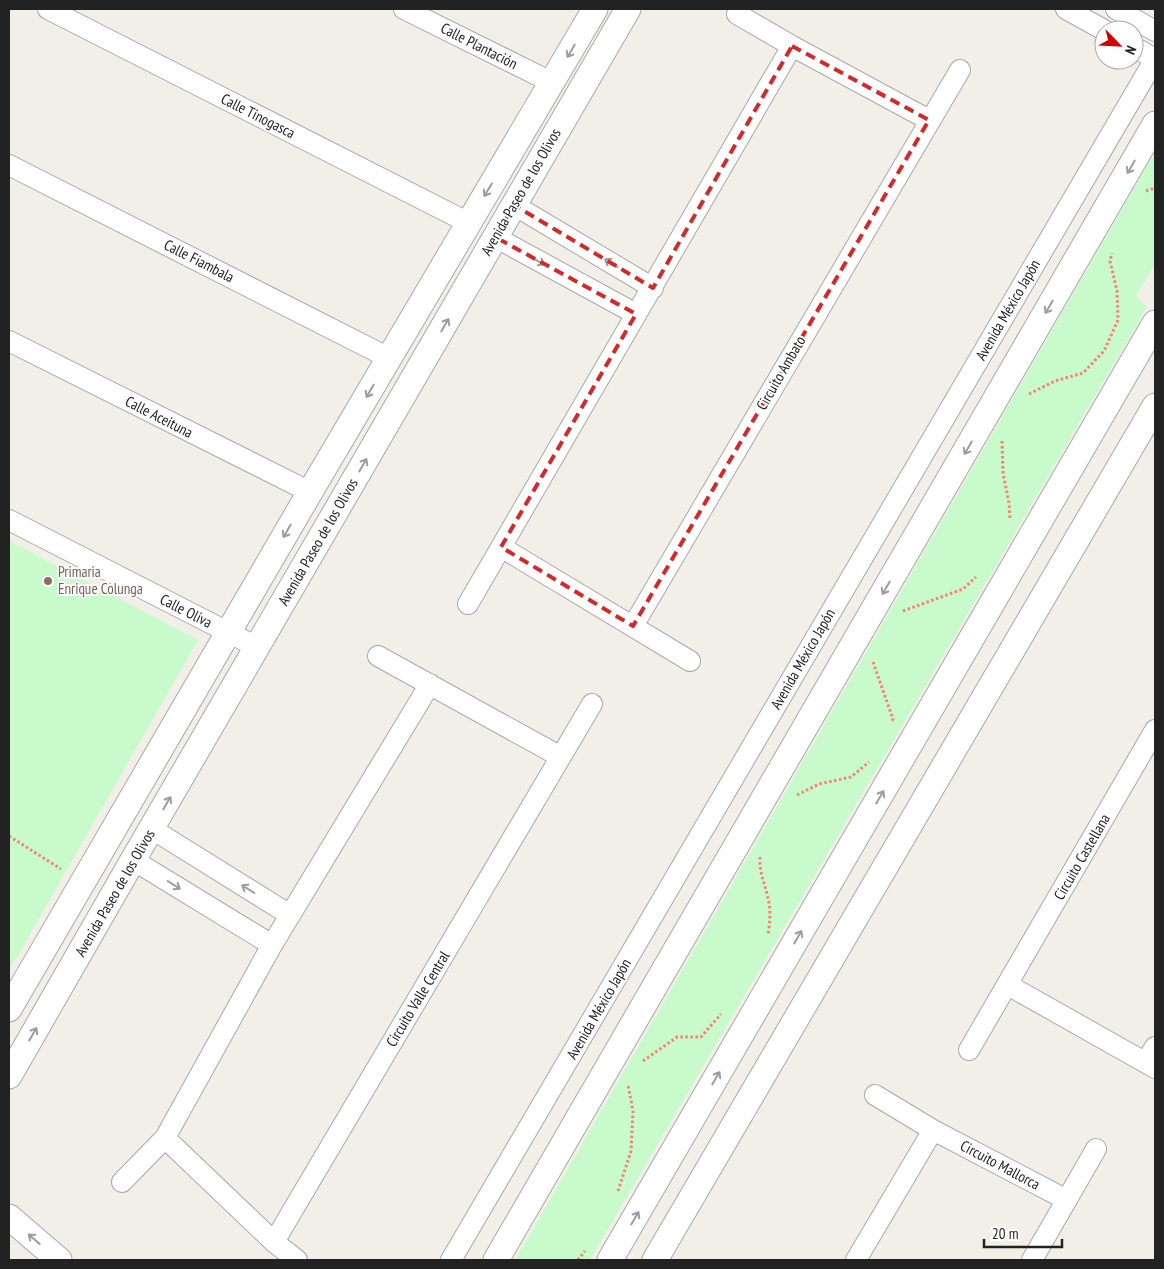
<svg xmlns="http://www.w3.org/2000/svg" width="1164" height="1269" viewBox="0 0 1164 1269" font-family="'PT Sans Narrow',sans-serif">
<rect width="100%" height="100%" fill="#f2efe9"/>
<path fill="#c8facc" d="M1155,152V264L1136,296L1147,307L590,1260H515Z
M9,541L198,640L9,971Z"/>
<g fill="none" stroke-linecap="round" stroke-linejoin="round">
<defs>
<path id="minor" d="M48,9L469,223
M404,9L553,83
M1066,9L1104,30
M1116,9L1155,31
M737,14L792,46L929,120
M1134,47L1155,59
M9,165L389,358
M514,205L653,288
M495,237L636,314
M9,341L310,492
M9,520L257,647
M501,547L690,661
M468,604L792,46
M633,626L960,70
M378,656L561,757
M152,829L290,915
M133,860L272,945
M1008,985L1155,1068
M969,1050L1155,730
M1146,1062L1155,1047
M875,1095L933,1130L1067,1200
M165,1138L274,1242L297,1260
M122,1182L165,1138L272,945L430,684
M274,1242L592,704
M451,1260L1155,59
M856,1260L933,1130
M1032,1260L1096,1149"/>
<path id="tertiary" d="M9,1009L310,492L595,9
M9,1076L133,860L628,9
M9,1217L59,1260
M496,1260L1155,124
M610,1260L1155,323
M655,1260L1155,406"/>
</defs>
<use href="#minor" stroke="#a9a9a9" stroke-width="22"/>
<use href="#tertiary" stroke="#a9a9a9" stroke-width="27"/>
<path stroke="#fa8072" stroke-width="3" stroke-dasharray="2.5 2.5" stroke-linecap="butt" d="M1146,191L1155,188
M1029,394L1055,381L1083,373L1104,351L1118,320L1117,291L1110,261L1112,253
M1002,441L1003,473L1009,503L1010,519
M903,611L963,589L976,577
M873,662L893,719L891,722
M797,795L819,784L851,777L869,762
M9,836L61,869
M760,857C759,872 765,884 768,898C771,910 770,922 768,935
M643,1061L677,1037H701L721,1014
M618,1191L631,1151L633,1111L628,1085
M578,1260L585,1251"/>
<use href="#minor" stroke="#fff" stroke-width="20"/>
<use href="#tertiary" stroke="#fff" stroke-width="25"/>
</g>
<defs><path id="oneway-shaft" d="M-6 0H5M1.5-3L5.5 0L1.5 3" fill="none" stroke-width="1.6" stroke-linecap="round" stroke-linejoin="round" transform="scale(1.25)"/></defs>
<g stroke="#9c9c9c">
<use href="#oneway-shaft" transform="translate(571 51) rotate(120)"/>
<use href="#oneway-shaft" transform="translate(1131 167) rotate(120)"/>
<use href="#oneway-shaft" transform="translate(488 190) rotate(121)"/>
<use href="#oneway-shaft" transform="translate(538 261) rotate(29)"/>
<use href="#oneway-shaft" transform="translate(611 263) rotate(-149)"/>
<use href="#oneway-shaft" transform="translate(1049 307) rotate(120)"/>
<use href="#oneway-shaft" transform="translate(445 325) rotate(-60)"/>
<use href="#oneway-shaft" transform="translate(370 391) rotate(120)"/>
<use href="#oneway-shaft" transform="translate(968 448) rotate(120)"/>
<use href="#oneway-shaft" transform="translate(363 465) rotate(-60)"/>
<use href="#oneway-shaft" transform="translate(287 531) rotate(120)"/>
<use href="#oneway-shaft" transform="translate(886 588) rotate(120)"/>
<use href="#oneway-shaft" transform="translate(880 797) rotate(-60)"/>
<use href="#oneway-shaft" transform="translate(167 803) rotate(-60)"/>
<use href="#oneway-shaft" transform="translate(174 885) rotate(32)"/>
<use href="#oneway-shaft" transform="translate(248 889) rotate(-148)"/>
<use href="#oneway-shaft" transform="translate(798 937) rotate(-60)"/>
<use href="#oneway-shaft" transform="translate(33 1034) rotate(-60)"/>
<use href="#oneway-shaft" transform="translate(716 1078) rotate(-60)"/>
<use href="#oneway-shaft" transform="translate(635 1218) rotate(-60)"/>
<use href="#oneway-shaft" transform="translate(34 1239) rotate(-139)"/>
</g>
<path fill="none" stroke="#d62828" stroke-width="4" stroke-dasharray="10 6" stroke-linejoin="round" d="M792,46L929,120L633,626L501,547L636,314L495,237L514,205L653,288Z"/>
<circle fill="#8d6e63" stroke="#fff" stroke-width="2" cx="48" cy="581" r="5"/>
<g text-anchor="middle" stroke-width="4" stroke-linejoin="round" paint-order="stroke">
<g font-size="15" fill="#222" stroke="#fff">
<text transform="translate(479 46) rotate(27)" y="5">Calle Plantación</text>
<text transform="translate(258 116) rotate(27)" y="5">Calle Tinogasca</text>
<text transform="translate(521 192) rotate(-60)" y="5">Avenida Paseo de los Olivos</text>
<text transform="translate(199 261) rotate(27)" y="5">Calle Fiambala</text>
<text transform="translate(1008 310) rotate(-60)" y="5">Avenida México Japón</text>
<text transform="translate(781 373) rotate(-60)" y="5">Circuito Ambato</text>
<text transform="translate(159 417) rotate(27)" y="5">Calle Aceituna</text>
<text transform="translate(318 542) rotate(-60)" y="5">Avenida Paseo de los Olivos</text>
<text transform="translate(186 611) rotate(27)" y="5">Calle Oliva</text>
<text transform="translate(803 659) rotate(-60)" y="5">Avenida México Japón</text>
<text transform="translate(1082 857) rotate(-60)" y="5">Circuito Castellana</text>
<text transform="translate(115 893) rotate(-60)" y="5">Avenida Paseo de los Olivos</text>
<text transform="translate(418 999) rotate(-59)" y="5">Circuito Valle Central</text>
<text transform="translate(599 1009) rotate(-60)" y="5">Avenida México Japón</text>
<text transform="translate(1000 1165) rotate(28)" y="5">Circuito Mallorca</text>
</g>
<g font-size="15" fill="#785e54" stroke="#fff" text-anchor="start">
<text x="58" y="577">Primaria<tspan x="58" dy="17">Enrique Colunga</tspan></text>
</g>
</g>
<rect width="1164" height="1269" fill="none" stroke="#222222" stroke-width="20"/>
<g transform="translate(1119 45) rotate(114)"><circle r="24" fill="#ffffff" stroke="#a7a7a7"/>
<path d="M0-4L9 19L0 12L-9 19Z" fill="#d40000"/>
<text y="-8" font-size="14" font-weight="bold" text-anchor="middle" fill="#222222">N</text>
</g>
<path d="M984 1239v8h78v-8" fill="none" stroke="#222222" stroke-width="2.5"/>
<text x="992" y="1239" font-size="15" fill="#222222" stroke="#ffffff" stroke-width="4" paint-order="stroke">20 m</text>
</svg>
